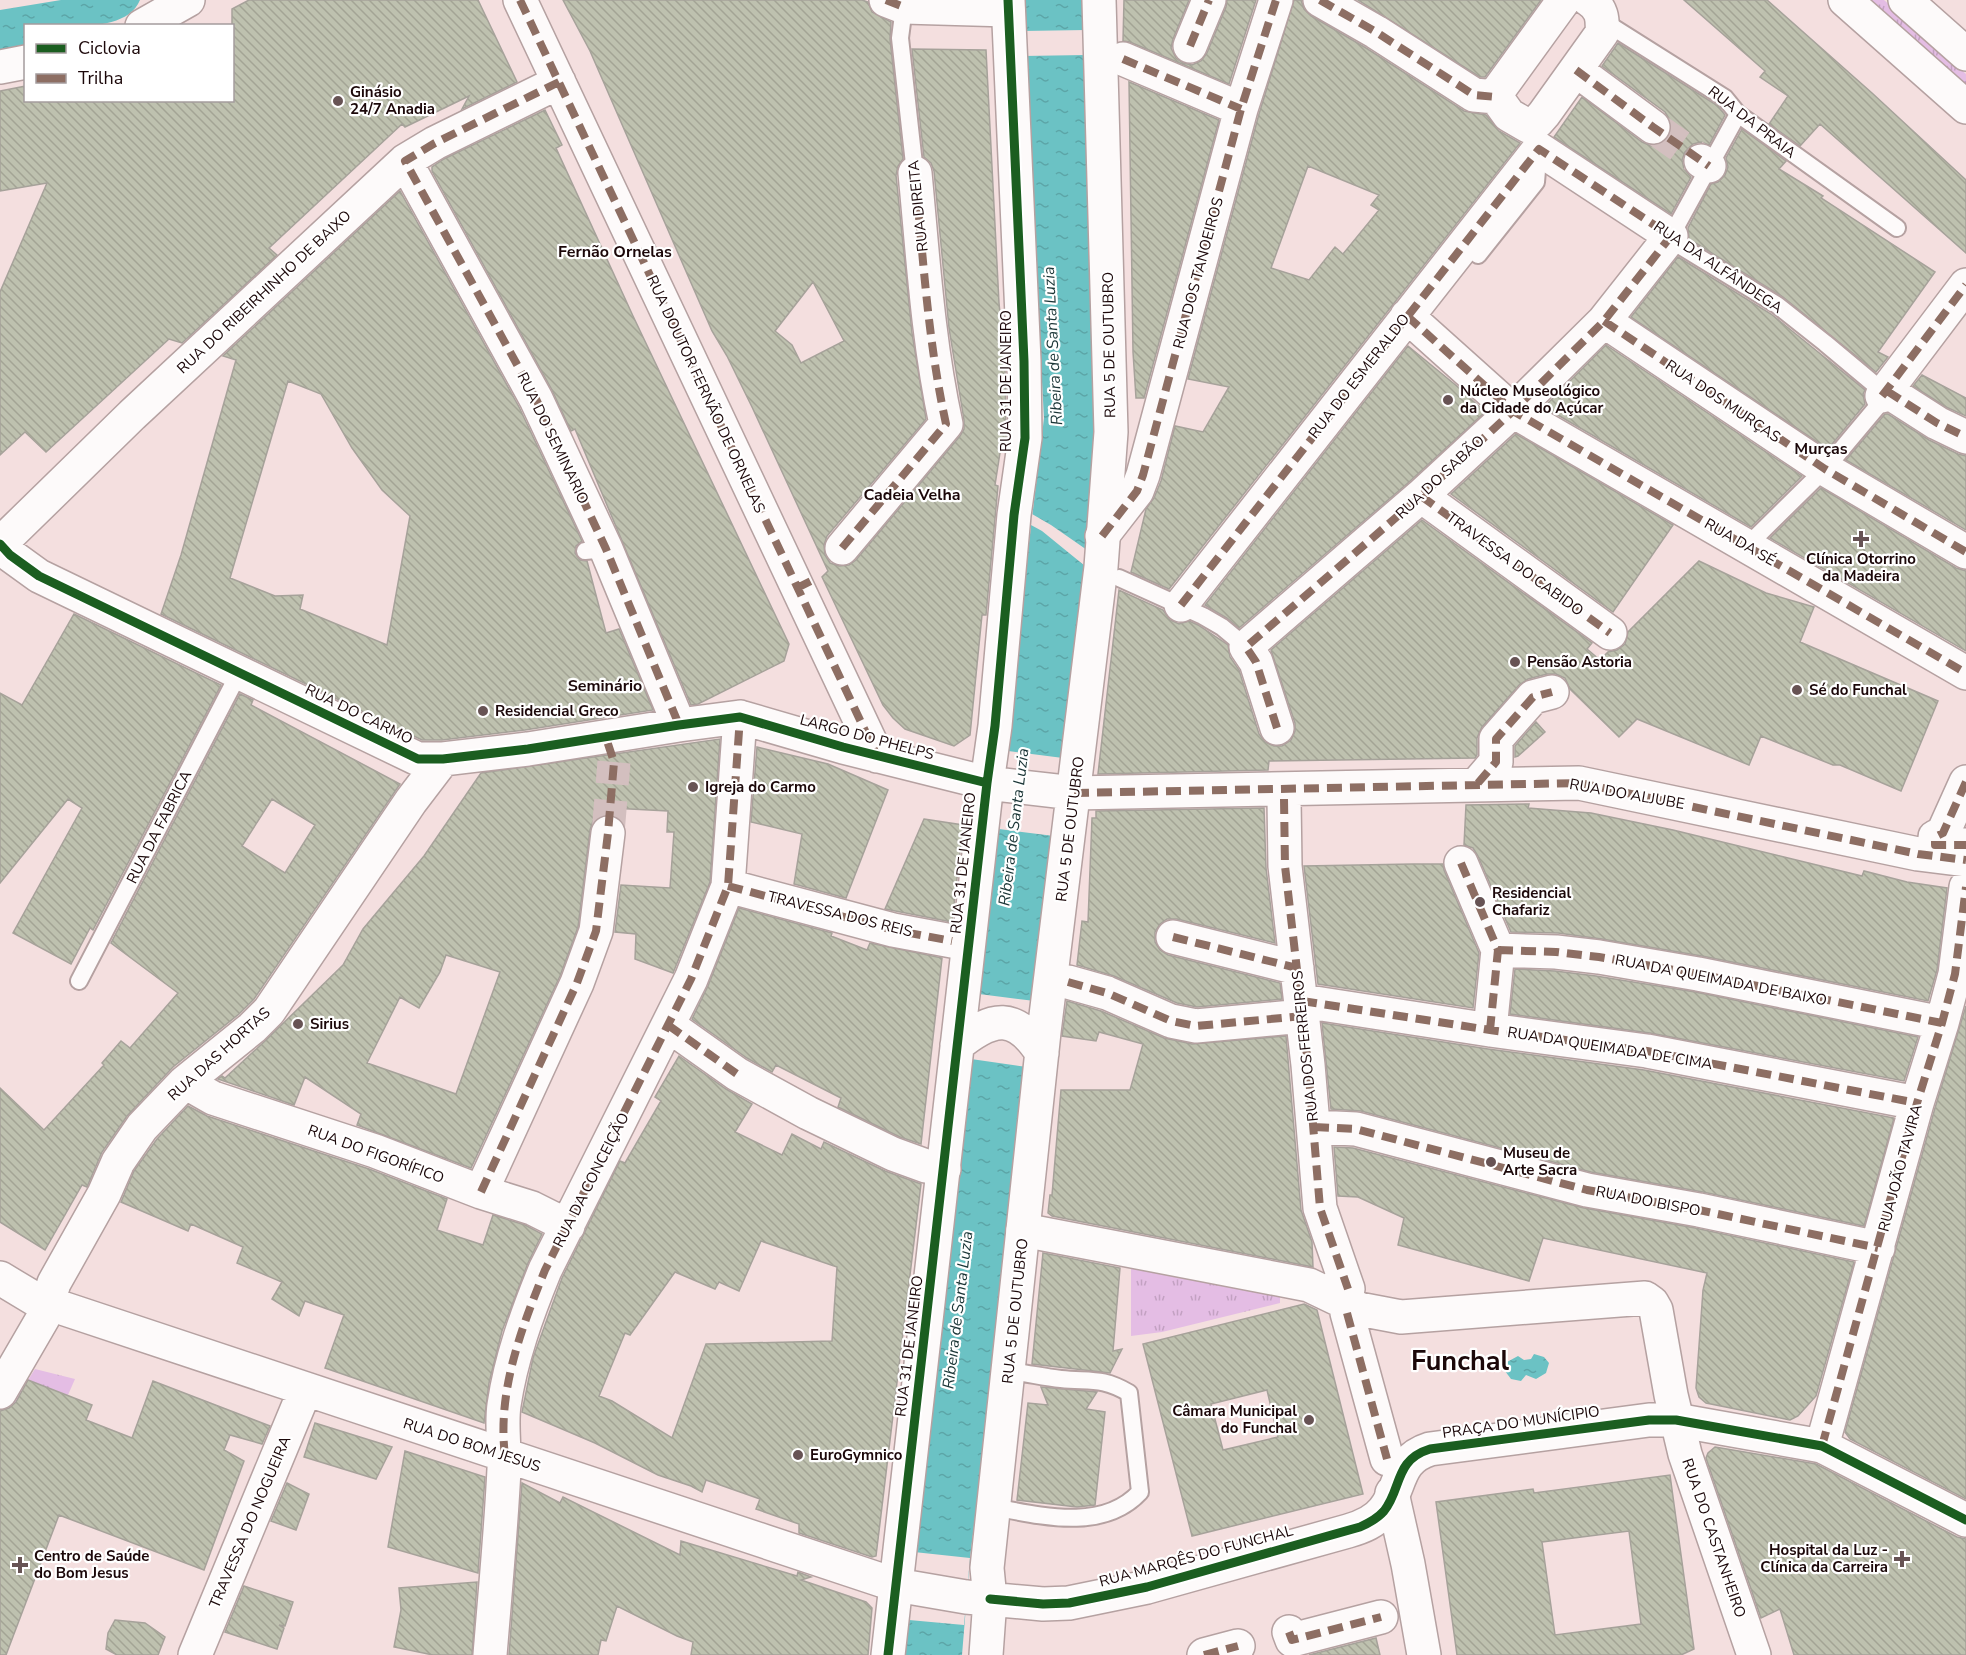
<svg xmlns="http://www.w3.org/2000/svg" width="1966" height="1655" viewBox="0 0 1966 1655" font-family="'Nunito Sans',sans-serif">
<defs>
<pattern id="grass-tufts" width="24" height="20" patternUnits="userSpaceOnUse" patternTransform="scale(1.5)"><rect width="24" height="20" fill="#e4bde4"/><path d="M3 7l-1-3M5 7V3M7 7l1-3M15 17l-1-3M17 17v-4M19 17l1-3" fill="none" stroke="#c3a1c2"/></pattern>
<pattern id="water-ripples" width="26" height="14" patternUnits="userSpaceOnUse" patternTransform="scale(1.5)"><rect width="26" height="14" fill="#6bc2c4"/><path d="M2 4q2-2 4 0t4 0M15 11q2-2 4 0t4 0" fill="none" stroke="#5ca5a7"/></pattern>
<pattern id="building-back-hatch" width="6" height="6" patternUnits="userSpaceOnUse" patternTransform="scale(1.5)"><rect width="6" height="6" fill="#bec1af"/><path d="M-1 5l2 2M0 0l6 6M5-1l2 2" fill="none" stroke="#a3a495"/></pattern>
</defs>
<rect width="100%" height="100%" fill="#f4dfdf"/>
<path fill="url(#grass-tufts)" d="M1869,0H1884L1966,74V86Z
M1131,1265L1280,1289V1303L1162,1332L1131,1336Z
M35,1369L75,1379L68,1395L29,1381L10,1429L0,1424Z"/>
<path fill="url(#water-ripples)" d="M61,0H140C126,35 57,25 26,26L25,49L0,54V10Z
M1021,0H1086L1099,435L1018,1172L970,1558L962,1655H904L1007,760L1020,618L1044,418Z
M1534,1354L1544,1357L1549,1363L1546,1373L1536,1379L1526,1375L1521,1381L1511,1379L1505,1371L1507,1362L1518,1356L1524,1360L1531,1359Z"/>
<path fill="#f4dfdf" d="M1086,30V55L1023,56L1022,31Z
M1032,514L1051,525L1087,550L1085,566L1042,531L1031,525Z
M1008,751L1063,758L1054,836L999,829Z
M979,994L1035,1001L1027,1067L971,1059Z
M914,1552L970,1558L964,1625L909,1620Z"/>
<path fill="url(#building-back-hatch)" stroke="#a6a29a" stroke-width="1.5" fill-rule="evenodd" d="M249,0H478L517,82L462,109L469,96L405,127L402,124L269,248L277,255L182,343L169,339L46,452L25,432L0,455V292L47,183L0,191V91L26,86V100H232V9Z
M563,0H862L868,2L872,12L891,22L890,39L903,159L898,166L896,175L912,333L926,419L827,536L824,545L825,555L830,563L839,566L849,565L856,560L960,436L964,429V420L949,328L934,171L931,163L924,157L912,49L986,50L999,303L1005,366L1006,437V440H1002L995,485L998,486L986,615H982L970,735L954,746L905,729L893,718L883,705L822,577L828,571L752,407L727,356L712,331L590,51ZM813,282L844,341L801,363L792,345L775,331Z
M1124,0H1189L1173,39L1171,48L1176,58L1183,63L1192,65L1201,61L1207,53L1226,7L1227,0H1256L1229,84L1130,42L1123,41Z
M1294,0H1301L1304,9L1311,16L1366,48L1464,111L1486,115L1499,131L1520,143L1169,589L1131,572L1146,509L1154,498L1161,481L1175,426L1203,432L1229,387L1188,379L1259,114ZM1308,166L1379,195L1371,205L1379,210L1343,254L1335,247L1309,280L1271,268Z
M1358,0H1541L1485,77H1480Z
M1684,0H1767L1872,93L1966,180V253L1820,124L1800,146L1769,124L1788,96L1760,77L1765,71Z
M1618,43L1718,106L1725,115L1709,145L1701,142L1693,144L1685,152L1682,160L1684,169L1691,177L1671,214L1554,137L1582,97L1642,142L1651,146L1660,144L1668,138L1672,129L1670,120L1665,112L1602,66Z
M1129,82L1219,120L1144,398H1136L1133,352Z
M545,110L562,145L556,148L633,316L789,644L784,661L698,704L691,705L575,429L571,431L552,390L432,171V167L444,159Z
M1742,129L1786,161L1779,169L1823,196L1821,198L1935,272L1878,352L1888,357L1876,372L1783,297L1689,239L1688,228L1711,184L1718,182L1725,175L1728,167L1726,158Z
M400,191L519,407L582,541L576,546L575,553L580,560L587,561L606,633L619,629L653,710L525,730L442,740H422L161,614L181,555L236,360L223,356ZM288,381L321,394L352,448L382,490L410,516L387,645L300,609L303,595L275,596L230,578Z
M1678,257L1771,314L1865,390L1863,394L1865,404L1828,449L1631,317Z
M1606,345L1802,476L1751,527L1544,407Z
M1408,346L1458,387L1485,412L1409,482L1239,628L1227,618L1205,605Z
M1922,375L1966,398V416L1946,407L1913,386Z
M1885,414H1888L1929,440L1958,454L1966,456V530L1846,460Z
M1516,434L1673,525L1613,612L1451,494Z
M1821,488L1956,568L1966,571V651L1770,538Z
M1422,520L1592,643L1587,649L1600,660L1608,652L1617,650L1625,644L1628,632L1699,561L1766,593L1814,607L1800,642L1938,701L1901,791L1840,765H1833L1761,736L1749,765L1637,719L1619,737L1570,689L1565,678L1556,674H1547L1528,679L1519,685L1482,727L1477,738V755L1475,758L1269,761L1268,770L1098,774L1119,590L1163,610L1170,620L1179,624L1189,621L1198,625L1228,645L1230,657L1239,670L1259,734L1265,742L1274,746H1282L1291,740L1295,731V723L1271,650Z
M74,614L221,685L93,930L90,928L71,964L13,933L82,808L68,799L0,883V693L22,705Z
M240,694L253,700L251,705L400,784L254,999L239,1014L173,1067L127,1116L102,1152L87,1187L82,1185L45,1250L0,1222V1088L44,1130L104,1065L102,1063L121,1041L130,1048L178,993L111,943ZM272,799L315,825L285,873L242,846Z
M1536,722L1545,732L1518,756L1515,757V746Z
M720,739L710,882L673,973L635,959L636,934L615,932L621,885L670,888L674,832H667L668,811L611,808V814L600,816L593,821L590,830L578,927L560,976L471,1168L357,1125L361,1114L305,1077L294,1105L218,1079L222,1076L225,1078L265,1041L343,965L363,929L424,856L481,773ZM446,955L500,972L456,1094L367,1063L400,997L419,1008L440,972Z
M757,747L828,764L888,790L846,898L794,884L802,834L751,822Z
M1529,804L1528,808L1591,813L1673,830L1862,876L1864,871L1907,882L1947,888L1937,970L1928,1001L1702,956L1602,939L1558,933L1511,932L1478,856L1473,848L1464,845L1466,805Z
M1264,808L1266,868L1275,943L1177,919H1167L1160,924L1155,932V942L1160,950L1168,955L1280,983L1282,999L1197,1007L1177,1003L1114,976L1077,965L1082,921L1088,922L1092,818H1096V811Z
M924,819L963,825L952,922L885,909Z
M1413,864H1443L1444,870L1479,953L1473,1008L1318,984L1304,866Z
M739,908L832,933L831,936L867,950L870,943L942,958L921,1144L900,1137L838,1107L841,1098L776,1065L772,1072L747,1058L692,1019L708,986Z
M1515,969L1555,971L1596,976L1695,992L1918,1037L1904,1081L1650,1033L1510,1014Z
M1067,1001L1101,1011L1164,1038L1192,1044L1286,1036L1301,1210L1312,1242L1313,1267L1052,1216L1048,1213L1050,1195H1052L1061,1090H1130L1143,1044L1099,1032L1096,1041L1062,1036Z
M1966,1006V1499L1850,1439L1845,1432L1935,1108Z
M1322,1023L1488,1049L1644,1070L1894,1118L1864,1226L1703,1192L1591,1172L1361,1111L1331,1109Z
M679,1056L726,1089L752,1104L735,1132L782,1155L792,1134L821,1149L824,1142L885,1171L921,1184L876,1556L872,1557L799,1533V1524L756,1509L760,1499L706,1480L702,1492L691,1486L658,1475L595,1443L522,1412L533,1358L562,1278L620,1161L625,1163L661,1101L655,1097ZM761,1241L837,1267L832,1341L706,1344L672,1438L612,1401L599,1396L625,1333L630,1335L675,1272L715,1289L719,1282L739,1291Z
M188,1106L207,1116L369,1169L447,1199L437,1230L483,1245L493,1215L525,1225L542,1234L528,1263L502,1331L489,1383L484,1423L325,1368L344,1315L305,1301L299,1316L272,1299L282,1282L237,1263L243,1247L191,1224L188,1231L121,1202L134,1171L157,1139Z
M1334,1147L1353,1148L1584,1208L1695,1228L1854,1262L1816,1396L1798,1416L1790,1420L1706,1403L1699,1397L1696,1388L1703,1290L1707,1273L1543,1238L1529,1281L1398,1245L1404,1218L1358,1197L1338,1196Z
M1043,1253L1120,1268L1113,1351L1122,1349L1110,1373L1032,1364Z
M1304,1304L1317,1310L1363,1494L1192,1536L1143,1344ZM1267,1390L1278,1437L1223,1450L1211,1404Z
M28,1380L92,1405L86,1420L132,1438L153,1381L270,1426L262,1444L230,1435L224,1450L244,1461L204,1570L59,1515L6,1655H0V1411L9,1408L16,1402Z
M1041,1387L1097,1392L1086,1409L1105,1412L1095,1505L1077,1507L1017,1500L1028,1403L1048,1405Z
M315,1423L392,1447L376,1479L304,1457Z
M1715,1447L1816,1464L1957,1537L1966,1539V1655H1794L1780,1609L1761,1618L1706,1458L1708,1453Z
M405,1451L485,1477L478,1573L388,1547Z
M1670,1475L1694,1649L1681,1655H1457L1436,1502L1533,1489L1534,1493ZM1629,1531L1641,1624L1555,1635L1542,1542Z
M287,1483L309,1494L296,1530L271,1521Z
M522,1483L560,1503L563,1497L680,1555L681,1541L797,1576L798,1572L811,1577L801,1580L866,1602L872,1608L868,1655H691L693,1642L677,1636L617,1606L606,1641L601,1640L598,1655H509Z
M477,1582L472,1655H433L394,1647L401,1610L399,1588Z
M244,1586L293,1602L285,1626L279,1625L284,1628L277,1649L225,1632Z
M115,1620L145,1623L165,1637L158,1655H117L106,1649L108,1633Z
M1376,1638L1380,1655H1309Z"/>
<g fill="none" stroke-linecap="round" stroke-linejoin="round">
<path stroke="#d3bfbf" stroke-width="33" stroke-dasharray="33 16" stroke-linecap="butt" d="M1653,127L1701,161
M608,833L614,762"/>
<defs>
<path id="lane" d="M904,7L900,38L915,173
M1603,21L1725,98L1738,114L1897,228
M1738,114L1671,236L1674,242L1777,305L1825,343L1880,389L1882,401L1825,469L1755,538L1745,545
M1478,255L1536,182L1538,159
M585,551L606,549
M1119,578L1203,616L1222,627L1246,647
M79,981L239,673
M994,1507C1041,1516 1103,1532 1140,1492L1129,1393C1102,1377 1090,1382 1061,1379C1043,1377 1026,1373 1008,1371"/>
<path id="street" d="M520,0L877,756
M886,0L904,7L1008,10
M1320,0L1376,32L1474,95L1496,97
M1190,46L1209,0
M1123,59L1241,109
M1576,70L1653,127
M1496,97L1509,115L1528,126L1537,122L1544,114L1602,33C1603,19 1602,8 1589,0
M1496,97L1498,91L1564,0
M405,161L536,399L606,549L679,725
M1701,161L1709,166
M1407,316L1513,411L1966,673
M1604,321L1825,469L1966,552
M1887,391L1937,423L1966,437
M1882,396L1966,285
M1421,496L1610,633
M1102,536L1137,491L1143,475L1241,109L1276,0
M0,544L10,555L39,576L418,759H443L528,749L679,725L740,717L843,747L987,783
M0,544L132,415L405,161L435,143L559,82
M842,548L946,424C928,342 923,257 915,173
M1181,605L1539,149L1671,236L1604,321L1513,411L1421,496L1246,647L1256,662L1277,728
M1478,783L1496,762V739L1533,697L1552,692
M1074,793L1579,783L1918,854L1966,860
M1284,799L1285,866L1308,1065L1320,1208L1348,1289
M1965,845H1935V837L1943,833L1966,782
M1461,863L1498,950L1490,1030
M728,886L893,930L952,941
M1173,937L1297,968
M1498,950L1556,952L1599,957L1698,974L1942,1023
M1068,982L1107,993L1171,1021L1196,1026L1303,1016
M1302,1001L1490,1030L1647,1051L1917,1103
M668,1025L737,1074L808,1113L893,1154L926,1166L944,1169
M185,1082L213,1098L375,1151L481,1192L532,1208L568,1226
M1314,1127L1356,1129L1587,1190L1699,1210L1878,1248
M481,1192L577,983L596,931L608,833
M1023,1230L1309,1285L1359,1309L1401,1317L1645,1298L1652,1303L1656,1310L1671,1395L1685,1454L1754,1655
M0,1278L35,1299L896,1585
M1347,1313L1387,1459
M0,1392L43,1318L54,1283L104,1194L118,1162L142,1127L185,1082L252,1028L269,1011L411,801L443,759
M1822,1446L1917,1103L1942,1023L1955,974L1966,887
M1392,1493L1408,1564L1424,1655
M1289,1632L1292,1640L1381,1617
M195,1655L305,1390
M490,1655C495,1593 501,1531 504,1469C505,1447 501,1426 504,1405C511,1358 527,1314 545,1270L691,979L728,886L740,717
M1204,1655L1238,1646"/>
<path id="secondary" d="M1845,0L1966,107
M1905,0L1966,54
M142,26L188,0
M0,67L26,62
M987,783L1074,793
M957,1045C993,1016 1015,1012 1042,1053
M896,1585L966,1597L1043,1604L1069,1603L1147,1587L1348,1531C1362,1527 1375,1522 1384,1510C1402,1488 1395,1460 1430,1449L1649,1420H1676L1822,1446L1966,1520
M888,1655L987,783L995,726L1014,515L1025,438L1024,361L1008,0
M986,1655L990,1599L987,1568L1044,1032L1101,567L1111,432L1099,0"/>
</defs>
<use href="#lane" stroke="#b5a1a1" stroke-width="20"/>
<use href="#street" stroke="#b5a1a1" stroke-width="36"/>
<use href="#secondary" stroke="#b5a1a1" stroke-width="36"/>
<use href="#lane" stroke="#fdfafa" stroke-width="16"/>
<use href="#street" stroke="#fdfafa" stroke-width="33"/>
<use href="#secondary" stroke="#fdfafa" stroke-width="33"/>
<path stroke="#8d6e63" stroke-width="8" stroke-dasharray="15 8" stroke-linecap="butt" d="M520,0L877,756
M886,0L904,7
M1320,0L1376,32L1474,95L1496,97
M1190,46L1209,0
M1123,59L1241,109
M1576,70L1653,127L1709,166
M559,82L435,143L405,161L536,399L606,549L679,725
M1407,316L1513,411L1966,673
M1604,321L1825,469L1966,552
M1887,391L1937,423L1966,437
M1882,396L1966,285
M1421,496L1610,633
M1102,536L1137,491L1143,475L1241,109L1276,0
M842,548L946,424C928,342 923,257 915,173
M797,588L817,578
M1181,605L1539,149L1671,236L1604,321L1513,411L1421,496L1246,647L1256,662L1277,728
M1966,782L1943,833L1935,837V845H1966
M1478,783L1496,762V739L1533,697L1552,692
M1074,793L1579,783L1918,854L1966,860
M1284,799L1285,866L1308,1065L1320,1208L1348,1289
M1461,863L1498,950L1490,1030
M728,886L893,930L952,941
M1173,937L1297,968
M1498,950L1556,952L1599,957L1698,974L1942,1023
M1068,982L1107,993L1171,1021L1196,1026L1303,1016
M1302,1001L1490,1030L1647,1051L1917,1103
M668,1025L737,1074
M1314,1127L1356,1129L1587,1190L1699,1210L1878,1248
M481,1192L577,983L596,931L608,833L614,762L606,738
M1347,1313L1387,1459
M1822,1446L1917,1103L1942,1023L1955,974L1966,887
M505,1456C497,1392 521,1329 545,1270L691,979L728,886L740,717
M1289,1632L1292,1640L1381,1617
M1204,1655L1238,1646"/>
<defs>
<path id="cycleway" d="M0,544L10,555L39,576L418,759H443L528,749L679,725L740,717L843,747L987,783
M990,1599L1043,1604L1069,1603L1147,1587L1360,1527C1369,1523 1377,1519 1384,1511C1402,1489 1394,1460 1430,1449L1649,1420H1676L1822,1446L1966,1520
M888,1655L987,783L995,726L1014,515L1025,438L1024,361L1008,0"/>
</defs>
<use href="#cycleway" stroke="#fff" stroke-width="13"/>
<use href="#cycleway" stroke="#1b5e20" stroke-width="9"/>
</g>
<g fill="#675354" stroke="#fff" stroke-width="2">
<circle cx="338" cy="101" r="6"/>
<circle cx="1448" cy="400" r="6"/>
<path d="M1858 530h6v6h6v6h-6v6h-6v-6h-6v-6h6z"/>
<circle cx="1515" cy="662" r="6"/>
<circle cx="1797" cy="690" r="6"/>
<circle cx="483" cy="711" r="6"/>
<circle cx="693" cy="787" r="6"/>
<circle cx="1480" cy="902" r="6"/>
<circle cx="298" cy="1024" r="6"/>
<circle cx="1491" cy="1162" r="6"/>
<circle cx="1309" cy="1420" r="6"/>
<circle cx="798" cy="1455" r="6"/>
<path d="M1899 1550h6v6h6v6h-6v6h-6v-6h-6v-6h6z"/>
<path d="M17 1556h6v6h6v6h-6v6h-6v-6h-6v-6h6z"/>
</g>
<g text-anchor="middle" stroke-width="4.5" stroke-linejoin="round" paint-order="stroke">
<g font-size="15" font-weight="bold" fill="#1b0709" stroke="#fff" text-anchor="start">
<text x="350" y="97">Ginásio<tspan x="350" dy="17">24/7 Anadia</tspan></text>
<text x="1460" y="396">Núcleo Museológico<tspan x="1460" dy="17">da Cidade do Açúcar</tspan></text>
<text x="1861" y="564" text-anchor="middle">Clínica Otorrino<tspan x="1861" dy="17">da Madeira</tspan></text>
<text x="1527" y="667">Pensão Astoria</text>
<text x="1809" y="695">Sé do Funchal</text>
<text x="495" y="716">Residencial Greco</text>
<text x="705" y="792">Igreja do Carmo</text>
<text x="1492" y="898">Residencial<tspan x="1492" dy="17">Chafariz</tspan></text>
<text x="310" y="1029">Sirius</text>
<text x="1503" y="1158">Museu de<tspan x="1503" dy="17">Arte Sacra</tspan></text>
<text x="1297" y="1416" text-anchor="end">Câmara Municipal<tspan x="1297" dy="17">do Funchal</tspan></text>
<text x="810" y="1460">EuroGymnico</text>
<text x="1888" y="1555" text-anchor="end">Hospital da Luz -<tspan x="1888" dy="17">Clínica da Carreira</tspan></text>
<text x="34" y="1561">Centro de Saúde<tspan x="34" dy="17">do Bom Jesus</tspan></text>
</g>
<g font-size="15" fill="#1b0709" stroke="#fff">
<text transform="translate(1752 122) rotate(38)" y="5">RUA DA PRAIA</text>
<text transform="translate(918 206) rotate(-96)" y="5">RUA DIREITA</text>
<text transform="translate(1718 267) rotate(34)" y="5">RUA DA ALFÂNDEGA</text>
<text transform="translate(1198 273) rotate(-75)" y="5">RUA DOS TANOEIROS</text>
<text transform="translate(264 292) rotate(-43)" y="5">RUA DO RIBEIRHINHO DE BAIXO</text>
<text transform="translate(1109 345) rotate(-91)" y="5">RUA 5 DE OUTUBRO</text>
<text transform="translate(1359 376) rotate(-52)" y="5">RUA DO ESMERALDO</text>
<text transform="translate(1006 381) rotate(-90)" y="5">RUA 31 DE JANEIRO</text>
<text transform="translate(706 394) rotate(65)" y="5">RUA DOUTOR FERNÃO DE ORNELAS</text>
<text transform="translate(1723 401) rotate(34)" y="5">RUA DOS MURÇAS</text>
<text transform="translate(553 438) rotate(64)" y="5">RUA DO SEMINARIO</text>
<text transform="translate(1440 477) rotate(-43)" y="5">RUA DO SABÃO</text>
<text transform="translate(1740 542) rotate(30)" y="5">RUA DA SÉ</text>
<text transform="translate(1515 564) rotate(36)" y="5">TRAVESSA DO CABIDO</text>
<text transform="translate(359 714) rotate(26)" y="5">RUA DO CARMO</text>
<text transform="translate(867 737) rotate(15)" y="5">LARGO DO PHELPS</text>
<text transform="translate(1627 794) rotate(10)" y="5">RUA DO ALJUBE</text>
<text transform="translate(159 827) rotate(-63)" y="5">RUA DA FABRICA</text>
<text transform="translate(1070 829) rotate(-83)" y="5">RUA 5 DE OUTUBRO</text>
<text transform="translate(963 863) rotate(-84)" y="5">RUA 31 DE JANEIRO</text>
<text transform="translate(840 914) rotate(14)" y="5">TRAVESSA DOS REIS</text>
<text transform="translate(1721 980) rotate(11)" y="5">RUA DA QUEIMADA DE BAIXO</text>
<text transform="translate(1305 1046) rotate(-96)" y="5">RUA DOS FERREIROS</text>
<text transform="translate(1610 1048) rotate(9)" y="5">RUA DA QUEIMADA DE CIMA</text>
<text transform="translate(219 1054) rotate(-42)" y="5">RUA DAS HORTAS</text>
<text transform="translate(376 1154) rotate(20)" y="5">RUA DO FIGORÍFICO</text>
<text transform="translate(1900 1168) rotate(-75)" y="5">RUA JOÃO TAVIRA</text>
<text transform="translate(591 1180) rotate(-63)" y="5">RUA DA CONCEIÇÃO</text>
<text transform="translate(1648 1201) rotate(11)" y="5">RUA DO BISPO</text>
<text transform="translate(1015 1311) rotate(-84)" y="5">RUA 5 DE OUTUBRO</text>
<text transform="translate(909 1346) rotate(-83)" y="5">RUA 31 DE JANEIRO</text>
<text transform="translate(1521 1422) rotate(-8)" y="5">PRAÇA DO MUNÍCIPIO</text>
<text transform="translate(472 1445) rotate(18)" y="5">RUA DO BOM JESUS</text>
<text transform="translate(250 1522) rotate(-67)" y="5">TRAVESSA DO NOGUEIRA</text>
<text transform="translate(1714 1538) rotate(71)" y="5">RUA DO CASTANHEIRO</text>
<text transform="translate(1196 1556) rotate(-15)" y="5">RUA MARQÊS DO FUNCHAL</text>
</g>
<g font-size="16" font-weight="bold" fill="#1b0709" stroke="#fff">
<text x="615" y="257">Fernão Ornelas</text>
<text x="1821" y="454">Murças</text>
<text x="912" y="500">Cadeia Velha</text>
<text x="605" y="691">Seminário</text>
</g>
<g font-size="16" font-style="italic" fill="#1a3536" stroke="#fff">
<text transform="translate(1052 346) rotate(-93)" y="6">Ribeira de Santa Luzia</text>
<text transform="translate(1013 827) rotate(-83)" y="6">Ribeira de Santa Luzia</text>
<text transform="translate(957 1310) rotate(-83)" y="6">Ribeira de Santa Luzia</text>
</g>
<g font-size="27" font-weight="bold" fill="#1b0709" stroke="#fff">
<text x="1460" y="1370">Funchal</text>
</g>
</g>
<rect x="24" y="24" width="210" height="78" fill="#ffffff" stroke="#a49c9d" stroke-width="1.5"/>
<rect x="36" y="44" width="30" height="9" fill="#1b5e20" stroke="#a49c9d" stroke-width="1.5"/>
<text x="78" y="54" font-size="18" fill="#1b0709">Ciclovia</text>
<rect x="36" y="74" width="30" height="9" fill="#8d6e63" stroke="#a49c9d" stroke-width="1.5"/>
<text x="78" y="84" font-size="18" fill="#1b0709">Trilha</text>
</svg>
